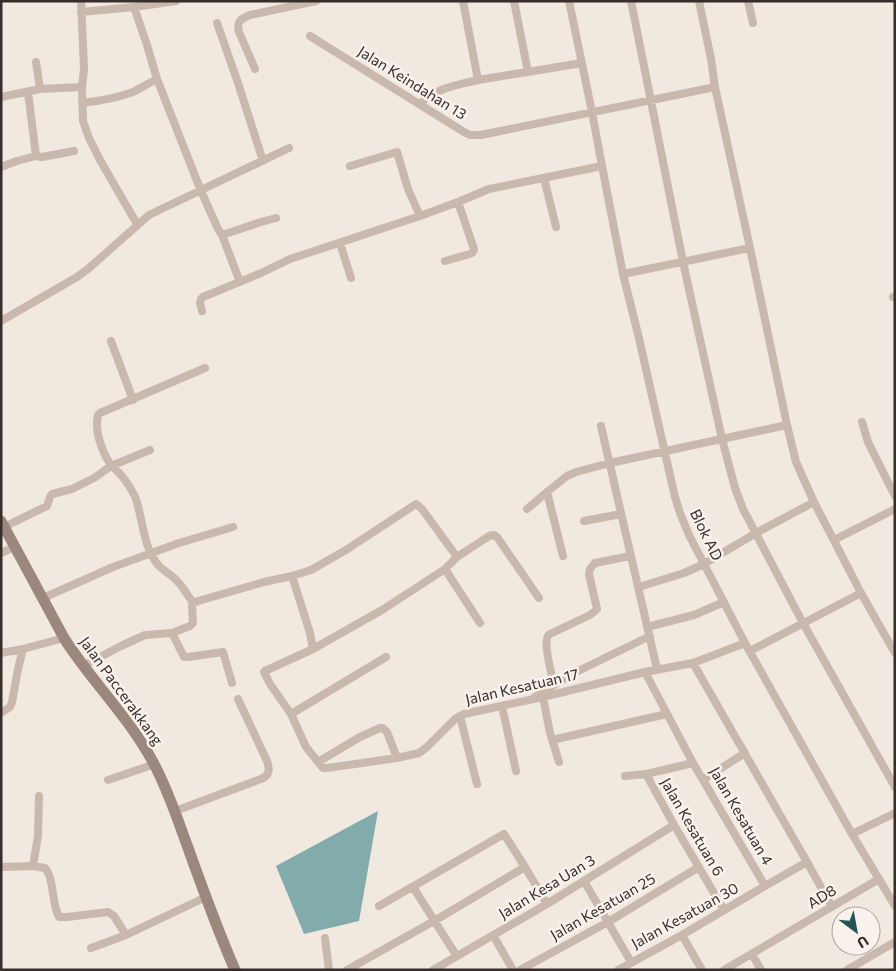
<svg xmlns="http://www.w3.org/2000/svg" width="896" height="971" viewBox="0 0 896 971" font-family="Commissioner,sans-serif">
<rect width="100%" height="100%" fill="#f1e8e0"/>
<path fill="#82abab" d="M378,811L359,921L304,934L276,866Z"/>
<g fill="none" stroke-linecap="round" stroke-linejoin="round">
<path stroke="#c8b8ad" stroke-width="8" d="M81,1L84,69L82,87L83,121L89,138L100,160L137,224
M463,1L478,80L582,63
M514,1L528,72
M569,1L592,112L602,166L623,274L638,334L675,497L680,513L689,535L745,643L852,834L895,906
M631,1L683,262L722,439L735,488L743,509L803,623L895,787
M748,1L753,23
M134,7L176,1
M81,12L134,7L147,45L157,79L201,191L218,229L222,235L240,282
M217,23L238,83L263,161
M310,36L464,132L470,135H481L715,87L711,59L699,1
M36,62L40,89L82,87
M255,69L239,32C236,21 241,19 250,15L316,1
M1,97L40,89
M82,103C99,101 117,98 133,92C141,88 149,83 157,79
M420,104C435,88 458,85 478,80
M36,156L42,157L74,151
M350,166L397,152L408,189L420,216
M1,167L17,161L36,156L28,92
M544,178L556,227
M222,235L261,222L276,218
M340,243L351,278
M445,261L470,254L473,252L474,249L458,202
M623,274L750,248L715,87
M893,297H895
M202,311L200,303L201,299L203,297L261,273L290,259L420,216L458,202L489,189L602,166
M1,321L77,277L88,269L149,215L289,148
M111,341L133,400
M862,422L868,442L895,496
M787,425L796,462L814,502
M601,426L657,669
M527,509L547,492
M584,521L621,514
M4,527L47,506L50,497L52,494L72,489L94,478L111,466L150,450
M834,540L895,509
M1,553L15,547
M563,556L547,492L567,476L576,472L610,463L787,425L750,248
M457,557L445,569L480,623
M292,576L310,633L313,649L265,671L264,672L270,684L291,714L306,747L323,768H327L397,758L419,753L427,747L455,719L464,714L543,697L645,672L693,663L745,643
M639,587L684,573L704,564L756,533L814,502L861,593L750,651
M861,593L895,653
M43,598L113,567L179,543L233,527
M193,603C187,594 182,585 174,578C170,574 163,570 159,566C143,548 143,520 136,499C132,490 127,482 121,475C118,471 113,468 110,464C102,451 94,431 98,415L100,413L205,368
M647,627L694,615L724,602
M172,633L184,657H188L223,652L232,683
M313,649L382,610L445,569
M1,653L23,649
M693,663L807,862
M83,666L121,646L145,635L172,633L190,626L193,623L192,606L193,603L198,601L264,582L292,576L311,570L346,550L416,504L422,509L457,557L489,536L494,535L497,537L539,598
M645,672L693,763L765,886L807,862L832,907
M554,685C552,675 544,648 547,639C548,635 548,635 552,633L590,615L595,611L597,609L589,574L590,569L595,563L630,556
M535,697L570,675L650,636
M543,697L550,733L559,762
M502,706L516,771
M1,713L10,707L12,702L18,669L23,649L64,638
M291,714L386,657
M460,716L477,784
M552,740L667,714
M318,762L360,737L380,728H383L387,732L397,758
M693,763L646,774L674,825L724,910
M625,776L646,774
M704,779L745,753
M108,780L155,764
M175,811L261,779C270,775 270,770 267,761L238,699
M852,834L895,813
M33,866L38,836L39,796
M1,867L33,866L45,868C55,880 51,903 59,917H67L108,912L114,916L126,935
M584,881L631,962
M413,887L456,955
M379,906L504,834L525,867L547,904
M493,935L513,970
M682,935L702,970
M325,938L329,970
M91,948L126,935L206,897
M752,954L761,970
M347,970L434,921L525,867
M433,970L547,904L674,825
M520,970L608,922L699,867
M618,970L682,935L765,886
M724,970L879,879
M847,970L895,942"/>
<path stroke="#9c877e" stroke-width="11" d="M1,521L64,638C91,681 130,718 154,764C168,790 177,818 187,845C202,887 217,929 235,970"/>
</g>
<g text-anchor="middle" stroke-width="5" stroke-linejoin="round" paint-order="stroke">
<g font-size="15" fill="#372e2b" stroke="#f9f2ec">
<text transform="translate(412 83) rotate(32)" y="5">Jalan Keindahan 13</text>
<text transform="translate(706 535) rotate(64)" y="5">Blok AD</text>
<text transform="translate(522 687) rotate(-13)" y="5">Jalan Kesatuan 17</text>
<text transform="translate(121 691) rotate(54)" y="5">Jalan Paccerakkang</text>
<text transform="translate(741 816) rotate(60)" y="5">Jalan Kesatuan 4</text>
<text transform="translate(692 827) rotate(60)" y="5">Jalan Kesatuan 6</text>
<text transform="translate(547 887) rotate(-31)" y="5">Jalan Kesa Uan 3</text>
<text transform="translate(822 897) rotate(-31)" y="5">AD8</text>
<text transform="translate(603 907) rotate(-30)" y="5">Jalan Kesatuan 25</text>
<text transform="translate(685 916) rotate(-29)" y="5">Jalan Kesatuan 30</text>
</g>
</g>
<rect width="896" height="971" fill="none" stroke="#372e2b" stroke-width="5"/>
<g transform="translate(856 931) rotate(148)"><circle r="24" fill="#f9f2ec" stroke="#aba49f"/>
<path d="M0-4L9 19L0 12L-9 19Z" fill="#245455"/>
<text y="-8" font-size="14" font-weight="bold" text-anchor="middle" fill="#372e2b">U</text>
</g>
</svg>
